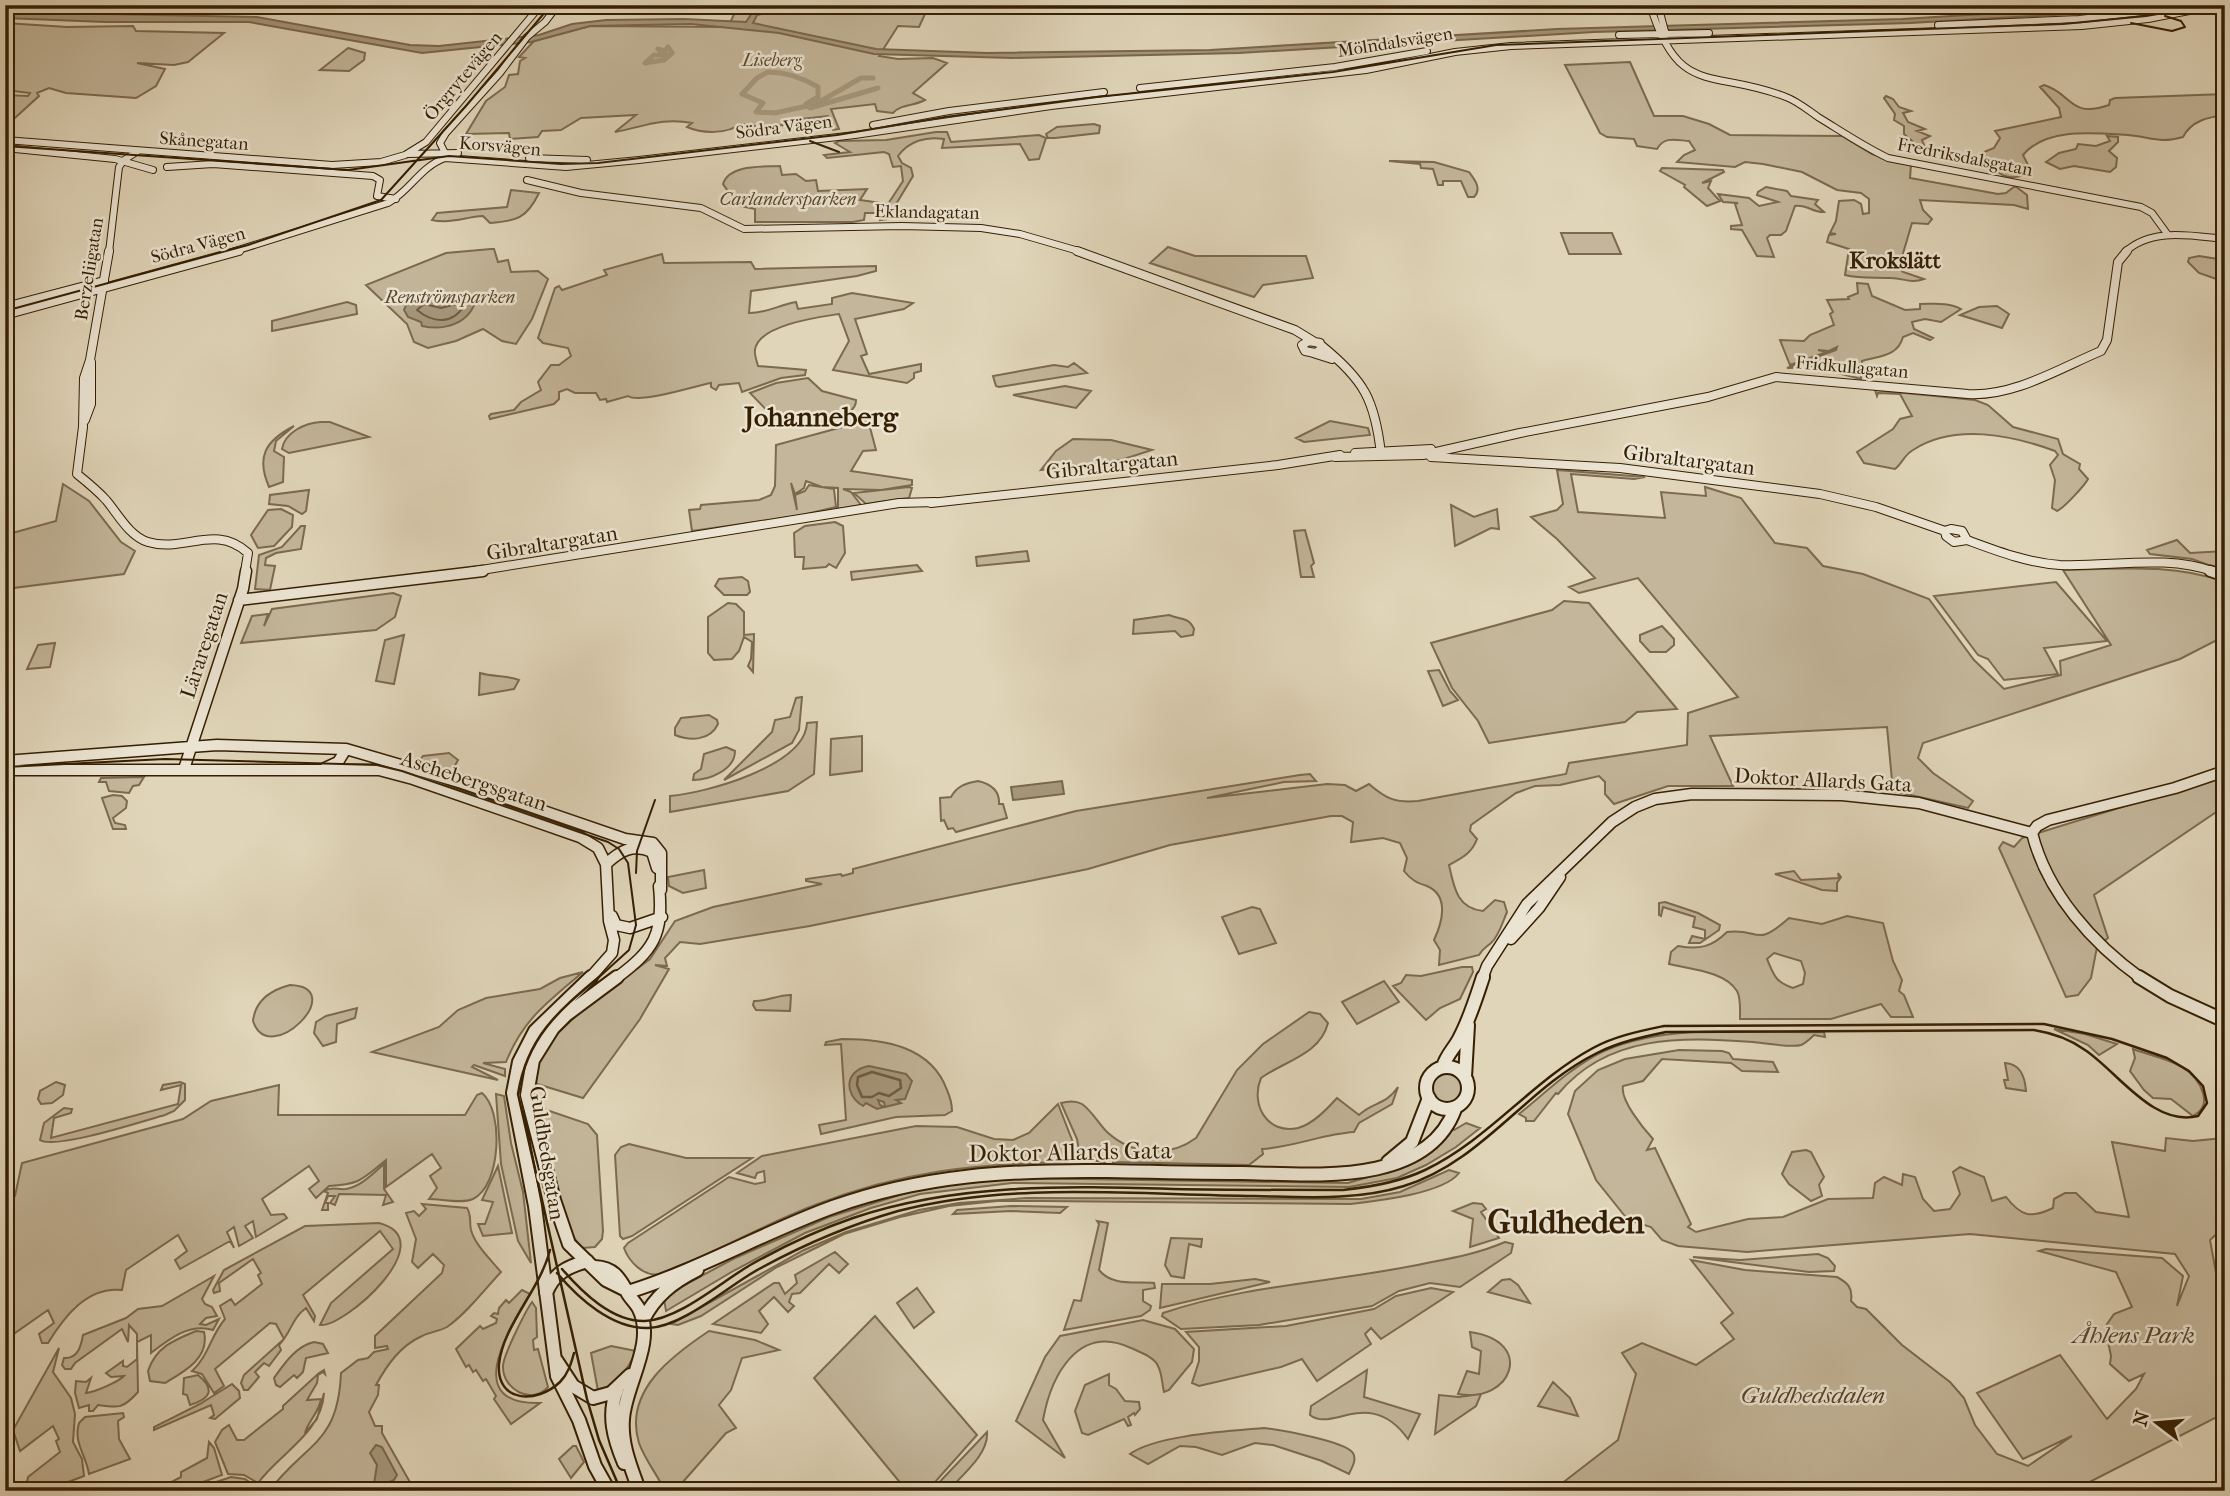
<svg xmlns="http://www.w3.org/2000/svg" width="2230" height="1496" viewBox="0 0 2230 1496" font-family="'IM FELL French Canon',serif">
<rect width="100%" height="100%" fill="#e0d5b9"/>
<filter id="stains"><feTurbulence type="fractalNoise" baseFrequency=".00286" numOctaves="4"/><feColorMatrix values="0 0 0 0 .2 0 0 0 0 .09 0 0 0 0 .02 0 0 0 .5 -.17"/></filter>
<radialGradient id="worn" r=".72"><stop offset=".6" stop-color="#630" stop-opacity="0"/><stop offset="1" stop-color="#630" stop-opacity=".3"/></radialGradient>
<path fill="#c3b69a" stroke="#7c6a4e" stroke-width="2" fill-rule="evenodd" d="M744,5H920L925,14L919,27L898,26L879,56L898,59L933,58L947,63L913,93L925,100C914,106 901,104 893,113L877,111L875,104L831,109L839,129L833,130L828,116L792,120L784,125L761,127L741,124C727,134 703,134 687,127L692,123C662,117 643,127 615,132L636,115L581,118L561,130L542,131L538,137L510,139L509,133L466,134L486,101L505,87L509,75L518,74L520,61L525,58L519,57L534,41L590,26L728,27L737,8Z
M5,23L67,27L133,26L136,31L224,33L188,62L174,65L137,63L165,69L156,86L136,98L66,93L49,88L37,93L39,96L5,127L8,116L5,115V95L28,96L30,93L5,90Z
M348,48L365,53L364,60L349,71L320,70Z
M1630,62L1654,116H1683L1709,124L1730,135L1842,136L1872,154L1911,165L1910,178L1998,194L2006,193L2015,186L2027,195L2028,209L2014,205L1920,200L1923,210L1932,219L1928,224L1912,223L1899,267L1903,272L1924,279C1910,284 1904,278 1891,278C1875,277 1861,279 1845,275L1849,249L1827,242L1829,235L1836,234L1830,233L1836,221L1839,201L1854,200L1861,204L1863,214L1869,213V199L1861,193L1837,190L1802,172L1763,164L1745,162L1735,167L1677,162L1684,155L1695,150L1689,141C1676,140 1664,136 1657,149L1637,146L1634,139L1607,137L1600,133L1565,65Z
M2044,85C2072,93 2069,119 2109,105L2110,100L2115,98L2225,94V115C2208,117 2191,121 2183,137C2159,144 2151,137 2128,135C2096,133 2046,127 2023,155L2031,171C2009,185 1995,174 1983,155L1984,152L1994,148L2000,138L1995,131L2061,117L2059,108L2040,87Z
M1886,96L1893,99L1899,107L1911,111L1903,113L1908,122L1925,129L1917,131L1930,136L1922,140L1926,150H1917L1912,141L1904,134V126L1894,120L1895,114L1884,98Z
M1094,124L1100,126L1099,133L1055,138H1048L1046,134L1057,127Z
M936,132H947L951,142L1039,135L1046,138L1039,159L1029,160L1020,144L942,148L944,139C926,136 909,141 898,156L902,163L911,168L913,176L887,219L880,220L881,213H865L864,220L853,222H755V209L731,204L734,200L723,184C729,164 763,167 780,166L782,175L796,174L806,181L816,180L818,191L867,189L860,200L888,204L903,181L901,166L893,167L889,154L884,152L827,158L824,155L850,152L835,143L839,141L886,140Z
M2107,136L2118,137V142L2109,151L2117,158L2116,167L2110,172L2074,166L2060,169L2046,162L2059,153L2076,149L2078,144L2096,146L2110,141Z
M1389,161L1434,162L1469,172C1475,180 1482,189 1474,197H1468L1461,181H1443V185H1438L1433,169L1421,168L1420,164Z
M1662,168L1723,170L1724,172L1702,183L1711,181L1708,188L1720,201L1707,206L1684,187L1685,185L1660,171Z
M1766,187L1787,191L1791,196L1818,200L1815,204L1824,212C1814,213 1806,204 1795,206L1786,231L1781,235H1770L1767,238L1774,257L1757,256L1742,230L1731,229V226L1742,225L1735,204L1738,203L1723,202L1718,194L1749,198L1759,206L1778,202L1757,195L1758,192Z
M511,190L539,193C527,218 517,221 490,223L483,216C465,217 449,224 432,220L437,213L507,207Z
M1561,233H1612L1621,254H1569Z
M1168,247L1195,256H1306L1313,278L1263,285L1254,297L1150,263Z
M491,249H494L498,262L508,260L511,272L538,271L548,279L532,319L516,344L502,341L483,329L456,341L428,348L414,342L407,324L366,285L446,253Z
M662,254L664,263L751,262L755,269L876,266V271L857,276L751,291L749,313C768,313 778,305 796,302L798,309L832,304V298L852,293L913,303L904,309L855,319L867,354L861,356L869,374L921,364V371L914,373V378L907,383L833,370L849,341L839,314C819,317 758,325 755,350C754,354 757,362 758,366L806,370L805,375L781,378L742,392L739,383L719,385L716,390L711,387V383C694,386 640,404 628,396L607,402L606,399L600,400L596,393H575L567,389L559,392V399L554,404L490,419L489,416L491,414L514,410L521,402L541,390L538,382L551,365H559L571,356L568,348L543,343L538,338L555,288L559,286L562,290L607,275L604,270Z
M2199,256L2225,260V282L2199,273L2188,262L2189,258Z
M1857,283L1868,284L1872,296L1905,310L1920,309V304C1934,304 1949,302 1961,309L1941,322L1925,319L1912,322L1914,329L1933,338L1930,340L1913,333L1903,337C1898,356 1880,356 1862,361L1861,379L1814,367L1787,368L1836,350L1837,347L1829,351L1818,350L1827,352L1790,365L1780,340L1804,341L1810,335L1834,325L1830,314L1833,312L1827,300L1849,299L1848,297L1858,293Z
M347,302L356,305L357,314L272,331V321Z
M1997,306L2009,314L2002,328L1960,315L1979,307Z
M1074,363L1087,373L999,387L996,386L993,376L1054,365L1068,367Z
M808,378L822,391L856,400C857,422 801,425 783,427L750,393L776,383Z
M1065,386L1091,391L1076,408L1013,395Z
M1875,390L1975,400L1988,405L2013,427L2058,439L2063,454L2080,464L2079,469L2088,479C2085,485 2064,508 2057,511L2052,508L2055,480L2050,465L2058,455L2055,451C2012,435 1954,423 1913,450C1904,455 1902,464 1895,469L1864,463L1857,452L1893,429L1900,419L1912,416L1900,394L1878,393L1877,396Z
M868,420L876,450L863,451L851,471L912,480V485L881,490L843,489L851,492L861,505L838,509V488L822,487L806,481L804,488L795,494L791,483L797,510L795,495L805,491L809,485L834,489L836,507L798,516L692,531L689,510L700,509L701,505L759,500L771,495L775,486L776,445Z
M1330,421L1368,428L1370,435L1304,442L1296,438Z
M321,422H330L369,437L289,453L282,449C285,432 305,423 321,422Z
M294,426L276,441L274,451L284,457L283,482L269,487C256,457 265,441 294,426Z
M1073,439L1111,440L1152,450L1121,460L1041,470L1056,451Z
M1557,470L1645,477L1634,479L1571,474L1578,512L1665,518L1661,492L1706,496L1705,487L1741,498L1775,543L1807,548L1823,566L1863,574L1929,599L1974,660L2004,689L2061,675L2060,661L2111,645L2063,570C2118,569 2172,563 2225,582V636L2180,659L1923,743L1918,758L1933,773L1973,801L1968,808L1893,791L1887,727L1710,736L1733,786H1668L1614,804L1605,794V782L1599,776L1560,785L1535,786L1516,793L1471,825L1470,831L1477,839C1472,853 1462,858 1449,865C1454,888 1457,908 1483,911L1495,900L1504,902L1507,912C1503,921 1499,936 1491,943C1485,948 1483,948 1479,955L1439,965L1440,950L1434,940C1442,923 1450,896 1427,886C1417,883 1411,880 1404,871L1407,858L1400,843L1383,838L1351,842L1353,822L1342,816H1331L1170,845L1088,869L810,926L700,944L680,942L665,958L667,966L655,965L669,969L640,1019L583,1098L534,1083L539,1062L557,1034L579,1013L650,959L675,921L713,907L822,884L806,881V879L841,874L842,876L853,873V869L1076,811L1300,775L1310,774L1316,781L1284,782L1207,798L1327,784L1345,785L1356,791L1369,784C1386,799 1396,803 1418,801L1566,774L1569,763L1687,745L1688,713L1738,697L1638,578L1579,593L1569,587L1595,578L1557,539L1531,517L1557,510L1563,504Z
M63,484L89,501L121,542L135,551L124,574L5,589V535L56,521Z
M909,487L912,488L909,498L866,504L854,493Z
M309,490L306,511L302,514L288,506L269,504L270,495Z
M1451,505L1474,517L1497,509L1499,529L1491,528L1455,546Z
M281,509L293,515L292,527L274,546L258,548L251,535L268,510Z
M835,522L843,526L845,553L836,568L829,564L826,567L803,569L804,557H795L794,533L805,526Z
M301,526H305L301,549L276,553L266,558L265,565L275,566L270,590L255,589L259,555L282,547Z
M1305,530L1314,563L1311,566L1314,577H1301L1294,531Z
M2177,540L2190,553L2225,551V571L2192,559L2150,554L2147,550Z
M1027,551L1029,561L977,566L976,557Z
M917,565L922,571L852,580L851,572Z
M742,577L748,581L750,592L747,595H724L715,586L719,579Z
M2056,582L2107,641L2044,648L2058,674L2004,680L1988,659L1978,655L1934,596Z
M393,593L401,596L395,617L376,630L241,643L252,616L268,614L264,626L272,609Z
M1564,601L1589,603L1677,709L1637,712L1625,722L1489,743L1478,721L1452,688L1431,643L1552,610Z
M728,603L736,604L744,612V635L754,634L753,672L748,666L751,659L752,642L744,637L739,651L732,659L714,660L708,653V617Z
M1169,615C1180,620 1188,616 1194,629L1193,635L1181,637L1175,631L1133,634L1134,620Z
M1662,626L1674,639V645L1666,652H1650L1640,641V635Z
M404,635L394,684L376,681L385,640Z
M55,643L50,667L27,669L38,645Z
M1439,670L1450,691L1458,700L1443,706L1428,671Z
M480,673C493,677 506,675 519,680L514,689L479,695Z
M802,697L799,730L792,743L724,780L772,732L775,720L790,717L796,698Z
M709,715L717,720L718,724C710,741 690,741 675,735V728L681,718Z
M817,722L814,774L788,791L670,812V796C706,793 805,766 807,723Z
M862,736V771L830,775L831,739Z
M726,747L735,751C735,770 709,780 693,780L694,774L701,769L704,754Z
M449,753L458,760L451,773L418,762L423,756Z
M2225,775V806L2094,895L2108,938L2097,947L2091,978L2078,995L2066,997L1999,848L2003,842L2014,847L2022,838Z
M144,777L139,785L133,786L129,793L109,791L106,782H99L101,778Z
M978,781C991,784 1000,790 999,804H1003L1007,818L956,832L953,828L948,829L944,820L941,821L940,798L951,797C957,786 966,783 978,781Z
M113,795L122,796L127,801L126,808L113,818L115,823L125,825L126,829H113L102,798Z
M704,870L706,888L683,893L669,886L668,877Z
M1794,871L1801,880L1839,878L1838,873L1841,877L1837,883V891L1822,890L1775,874Z
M1665,902L1698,913L1720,925L1719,930L1700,943H1689L1692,936L1705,939V930L1693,927L1695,917L1663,907L1661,916L1659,915V903Z
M1252,907L1260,909L1276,943L1239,954L1222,917Z
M1847,916L1883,923L1893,961L1902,980L1899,991L1904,995L1913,1017H1891L1881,1004L1831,1019H1740C1740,1011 1741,998 1737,991C1725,971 1689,969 1669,964L1671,952L1678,946C1699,950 1712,947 1727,932C1761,928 1754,949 1789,918L1822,924ZM1774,953L1801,961L1805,973L1803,984L1793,988C1775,982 1774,975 1767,959Z
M1462,967H1472L1473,972L1460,999L1440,1008L1426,1020L1393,986L1401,983L1406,975L1421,976Z
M583,972C548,1002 523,1019 506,1062L483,1063L505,1069V1076L474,1065L472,1067L498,1080L372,1052L439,1027L458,1010L486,998L540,989L560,978Z
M1384,981L1399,1002L1357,1024L1342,1002Z
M290,985C351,987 269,1070 253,1021C255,1001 271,990 290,985Z
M791,995L790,1011L756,1010L753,1005L754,1001C765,1002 777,995 791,995Z
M357,1008L355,1018L337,1024L336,1042L323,1046L314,1033L316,1022L326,1016Z
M1309,1012L1320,1014L1328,1023C1320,1055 1284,1061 1261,1078C1250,1104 1267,1135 1298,1128C1313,1124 1327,1109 1337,1098L1359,1115C1374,1101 1385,1106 1398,1087L1392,1104L1359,1123L1354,1132C1322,1134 1295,1147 1262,1149L1263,1154L1249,1165L1113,1162L1114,1155H1106L1105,1162L1091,1160L1079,1150L1077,1139L1061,1103C1068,1101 1075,1100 1082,1104C1092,1111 1098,1123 1107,1132C1132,1155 1169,1158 1196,1138L1237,1070L1263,1044Z
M2054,1029L2085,1034L2117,1044L2099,1055L2088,1045Z
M1824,1032L1825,1037L1814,1035C1811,1038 1806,1043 1801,1045C1792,1048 1764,1043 1753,1042C1681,1037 1608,1034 1558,1094L1556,1093L1534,1121H1526V1118L1519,1114C1544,1094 1567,1071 1596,1055C1661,1021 1753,1034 1824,1032Z
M842,1039C884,1039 931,1046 947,1090C950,1097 952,1103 952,1111L945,1115L896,1117L821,1134L819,1125L846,1120L841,1044L825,1045L826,1042Z
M2133,1049C2159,1059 2194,1062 2203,1093C2206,1104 2203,1110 2193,1116L2171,1099L2153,1098L2144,1090L2130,1071L2135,1058Z
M1679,1050L1722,1051L1729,1053L1733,1059L1773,1062L1778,1072L1742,1071L1731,1063L1662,1059L1643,1081L1623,1086C1620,1100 1643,1128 1653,1139L1647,1150L1655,1148L1691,1224L1688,1227L1696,1232L1748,1219L1783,1217L1828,1199L1873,1198L1875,1183L1884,1177L1902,1185L1903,1174L1915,1177L1923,1199L1934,1211L1950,1209L1960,1194L1953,1172L1960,1167L1984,1177L1992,1201L2006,1197C2021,1216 2030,1219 2053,1208L2054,1199L2065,1193H2076L2096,1212L2129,1217L2112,1142L2165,1151L2166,1138L2193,1141L2223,1138L2225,1134V1226L2210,1240L2217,1278L2225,1303V1413L2072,1491H1552L1618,1440L1636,1374L1622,1353L1642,1343L1696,1365L1734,1339L1721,1323L1733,1313L1691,1260L1745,1270L1837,1277C1848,1283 1853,1288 1851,1301L1857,1307L1866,1309L1902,1345L1950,1382L1964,1398L1975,1425L1997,1454L2028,1466L2072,1436L2023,1459L1977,1393L2060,1355L2107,1419L2136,1389L2144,1374L2129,1381L2110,1364L2111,1356L2105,1327L2114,1314L2132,1307L2116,1272L2039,1251L2046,1249L2162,1258L2183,1276L2177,1306L2189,1276L2175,1254L1970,1234L1747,1252L1678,1246L1662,1240L1651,1227L1628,1220L1596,1180L1568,1114L1575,1091L1598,1070L1625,1059Z
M2005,1063C2021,1064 2025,1077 2026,1091L2006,1088L2004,1080H2008Z
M1431 1087a16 16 0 1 1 32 0a16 16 0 1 1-32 0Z
M56,1082L65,1085L63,1095L52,1103L41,1104L38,1099L40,1091Z
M180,1082L185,1084V1100L174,1111L165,1115C143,1121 55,1150 40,1140L44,1123L64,1108L72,1109L71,1113L54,1118L51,1138L178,1104L181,1085L161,1090L163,1085Z
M279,1085L278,1115H465L477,1095L482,1093C504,1111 501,1186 473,1199C462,1204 441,1199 429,1199L437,1188L430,1176L441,1168L432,1154L386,1187V1160C361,1180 361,1184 329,1186L316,1198L309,1189L319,1181L309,1166L262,1199L271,1215L284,1214L287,1218L256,1237L253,1221L245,1226L253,1238L239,1246L234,1227L227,1232L234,1248L230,1241L180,1269L175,1260L187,1251L178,1235L126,1270L122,1290C87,1286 64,1317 48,1343H42L39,1334L54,1323L48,1310L5,1340V1199L15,1196L22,1163L183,1119L211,1101Z
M496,1094L504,1096L511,1143L523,1192L531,1263L518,1241L501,1164Z
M1058,1104L1074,1145L1067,1162C975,1164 902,1171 815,1205C762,1225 712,1255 659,1274C644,1277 629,1262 624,1248L628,1243L729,1177L755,1184L765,1182L764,1171L757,1173L755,1178L737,1173L762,1156L916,1126L957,1127L994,1139L1013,1140L1029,1133Z
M535,1106L588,1124L597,1135L603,1231L602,1239L595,1247L582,1248L571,1234L533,1107Z
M1466,1123L1480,1128L1456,1147L1426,1165L1397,1178L1349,1187L1012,1183L920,1194L871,1208L805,1233L735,1270L666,1311L664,1299L677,1289L733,1259L829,1217L906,1193L948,1185L1010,1178L1348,1183L1402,1167L1451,1127L1454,1130Z
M629,1144L686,1158H752L632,1236L623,1239L620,1236L615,1155L621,1147Z
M1806,1150L1811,1152L1824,1177L1819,1185L1822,1196L1811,1201L1789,1184L1782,1174L1792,1152Z
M384,1164V1189L393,1202L383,1205L386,1195L339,1194L335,1205L330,1203L335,1196H328L325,1203H328V1210H322L328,1193L324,1191C332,1186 337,1190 346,1189C360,1187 374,1173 384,1164Z
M498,1166L512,1233L483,1236L478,1224H485L493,1202L482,1200Z
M1449,1170L1459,1173C1443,1194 1376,1201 1350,1204L1042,1201H997L949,1206L900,1217L844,1234L777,1267L701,1316L678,1325L671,1324L804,1250L846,1232L919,1210L959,1203L1027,1198L1361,1199L1400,1192Z
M1473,1203L1482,1204L1486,1209L1481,1212L1499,1238L1470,1247L1473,1219L1453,1211Z
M422,1204L467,1208C472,1216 469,1221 471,1230C475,1245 491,1260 501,1272C484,1290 467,1313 447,1327C440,1331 430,1332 422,1336C400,1346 387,1365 376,1385H379L378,1395L369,1412L375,1426H382V1433L415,1491H269C306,1442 338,1445 341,1373L358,1360L368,1358L374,1352L388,1349L387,1346L375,1348V1336L442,1273L444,1265L433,1254L418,1268L412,1262L416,1239L406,1213L414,1211L419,1216L426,1209Z
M1011,1206L1067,1207L1060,1213L1011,1211L953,1214L957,1210Z
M1097,1221L1108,1223L1099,1270C1113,1287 1136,1281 1154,1283L1155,1288L1143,1290V1301L1151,1306L1150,1310L1141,1316L1064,1330L1074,1300L1081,1301L1099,1224Z
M379,1223C444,1240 344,1328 320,1325L331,1303L393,1249L380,1231L303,1295L315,1316L314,1321L306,1308C292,1318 291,1333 279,1345L281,1350L269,1366L264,1363L255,1372L259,1377L248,1390H244L241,1383L244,1375L284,1339L276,1324L270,1323L215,1369L224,1386L214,1393L202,1374L192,1371C208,1357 211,1335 225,1319L220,1306L231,1299L235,1305L262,1284L258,1275L261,1273L253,1259L219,1283L220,1291L214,1293L213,1290L224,1270L305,1226Z
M1171,1238L1202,1239L1201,1247L1189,1244L1184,1278L1171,1276L1165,1265Z
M1505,1242L1513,1244L1511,1253L1460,1287L1430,1283L1399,1291L1372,1306L1259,1325L1181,1329L1162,1316L1163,1313C1249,1284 1339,1282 1427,1263C1453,1258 1480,1253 1505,1242Z
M835,1252L848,1264L839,1273L829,1264L800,1293L792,1294L789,1302L794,1306L788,1312L774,1297L759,1311L768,1324L761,1333L713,1324L774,1283H779L785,1294L797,1283L795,1275Z
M1818,1254L1828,1258L1835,1266L1834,1271L1809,1272L1693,1257L1740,1260Z
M214,1276L202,1299L205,1304L212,1307L217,1316L206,1318L200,1324L206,1325L219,1319L213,1330C189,1323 169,1339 151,1353V1335L137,1342L138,1392C123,1409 119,1408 98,1405L93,1411H89V1405L79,1408L75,1393L76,1381L86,1382L91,1378L86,1393C95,1392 118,1382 124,1376L111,1377L106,1373L123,1361V1366L127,1367L137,1359V1334L129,1325L128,1342L122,1329L75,1363L71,1369H65L62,1365L64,1358C78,1359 81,1346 83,1335L126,1318L138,1309L162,1306Z
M1255,1279L1270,1282L1160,1308L1162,1284H1210Z
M1510,1279L1518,1285L1530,1303L1488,1292L1502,1280Z
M917,1288L934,1312L914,1328L897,1303Z
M1431,1288L1453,1292L1381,1339L1371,1328L1365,1334L1371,1344L1317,1381L1302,1359L1281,1367L1199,1386L1192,1383L1199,1361V1347L1186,1332L1286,1326L1374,1309L1396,1296Z
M522,1290L530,1294C510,1329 460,1405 540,1403L511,1424L494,1399L496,1396L486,1379L483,1381L476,1370L473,1372L469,1365L466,1367L456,1349L480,1326L483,1329L496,1323L497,1319L491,1316L494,1313L498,1314L499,1308L506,1300L509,1303Z
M532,1302L536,1308L537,1337L533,1340L534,1350L538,1349L548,1387C532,1406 502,1389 503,1366C503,1356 525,1312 532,1302Z
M875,1316L977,1435L927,1491H907L814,1378Z
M1143,1320L1175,1329L1194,1349L1192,1362L1169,1390L1164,1392C1162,1384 1162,1373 1158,1366C1154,1357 1140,1352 1131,1348C1078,1323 1051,1376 1043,1420L1065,1458L1016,1421L1045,1357L1060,1336Z
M196,1331L204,1332C210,1358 184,1372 165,1383L150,1381L148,1371C156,1347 174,1340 196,1331Z
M709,1331L755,1340L779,1350L742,1358L731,1390L719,1405L736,1428L726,1433L675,1491H665C657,1474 645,1460 639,1443C623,1391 673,1355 709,1331Z
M1470,1332C1536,1341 1512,1404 1458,1394L1467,1371L1479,1374L1481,1351L1472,1347Z
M314,1342L323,1344L328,1353L306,1358L303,1372L297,1378L294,1375L280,1387L276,1385L274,1378C284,1364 296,1346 314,1342Z
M611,1346L636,1351C628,1370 618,1384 598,1391L591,1353Z
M59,1348L53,1372L71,1398L75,1414L73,1442L82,1459L84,1476L44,1491H25L28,1477L60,1452L56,1441L59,1439L53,1426L20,1451L13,1430Z
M324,1370L325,1374L323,1372L318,1375L317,1383L307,1400L321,1399C319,1413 308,1421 305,1433L317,1419L324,1393C322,1433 280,1453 258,1483L244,1475L228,1474L215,1442L222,1430L229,1425L237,1440H244L283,1409V1406L319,1373Z
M1367,1370L1364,1397L1420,1414L1408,1439C1370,1386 1332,1433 1310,1415L1311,1406Z
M1109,1374V1385L1116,1389L1125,1401L1139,1402L1140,1409L1135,1415L1134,1413L1128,1417L1131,1425L1128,1426L1124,1419L1088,1435L1082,1433L1075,1411L1085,1385Z
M198,1375C216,1390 210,1399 190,1405L187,1395L183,1394L184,1378Z
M1553,1382L1570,1398L1578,1416L1538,1406Z
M232,1384L239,1391L240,1398L215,1419L210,1418L214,1415L211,1405L154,1430V1427L200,1404Z
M1481,1394L1476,1406L1435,1434L1439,1395L1459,1397Z
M123,1413L124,1417L118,1421L119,1439L130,1459L89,1474C86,1455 73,1442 79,1423L85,1417Z
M1264,1428C1280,1430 1345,1441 1353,1453C1357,1460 1352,1467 1349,1474L1322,1461L1273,1445L1255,1443L1222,1455L1196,1447L1180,1446L1148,1464L1130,1454C1156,1435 1231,1431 1264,1428Z
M987,1432C989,1454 962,1475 948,1491H931Z
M209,1442L214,1448L222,1475L179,1491H155L181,1477V1472L207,1458Z
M573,1446H576L584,1462L571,1478L559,1459Z
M231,1477L245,1479L256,1487L254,1491H189Z"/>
<path fill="#a6977b" stroke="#79674b" stroke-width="2" d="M2133,5H2166L2106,12L1910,23L1594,32L1239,53L1012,58L874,54L779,33L691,24L590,26L531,42L422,53L249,22H105L5,18V12L257,17L410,45L439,46L539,35L572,24L606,20L684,19L746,22L754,10L776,9L774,11L757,15L753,23L876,49L987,53L1210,50L1557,29L1902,19Z
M458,296L476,300C469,324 444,331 422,326L421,322L408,317L404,310C411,289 443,304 458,296Z
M1062,781L1064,794L1013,800L1011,787Z
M869,1066L906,1074L912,1081L905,1099L896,1100L901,1103L885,1107L884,1102L878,1100L880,1105L884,1107L877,1109L866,1103L863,1106C843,1094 845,1070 869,1066Z
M376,1445L382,1447L397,1475L394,1480L380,1486L374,1484L377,1465L370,1453Z"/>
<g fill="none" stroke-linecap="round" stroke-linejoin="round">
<path stroke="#6e5b3f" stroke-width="2" d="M460,303L464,306C452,325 433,323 417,310L424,304L441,308Z"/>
<path stroke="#6e5b3f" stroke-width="2.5" d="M872,1072L900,1080L901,1088L889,1096L879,1093L872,1097H862L857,1085L858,1077Z"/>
<path stroke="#a6977b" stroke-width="5" d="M668,47L672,53L664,60L645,63L654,55H666L658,49L665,51Z
M768,72C785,72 803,78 818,87V97L806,104L807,106L775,113L756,112L763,103L742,94L757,78Z
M807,106L810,108L878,88
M807,106L814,105L861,78H873"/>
<defs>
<path id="secondary-far3" d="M1650,5C1679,99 1712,68 1786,97C1797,101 1808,110 1818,117C1841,131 1863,146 1888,158L2141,207L2152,213L2168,235
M1658,5L1666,35
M1938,25L2079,19L2170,9
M1619,35L1709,33
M1140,88L1335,67L1427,51
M873,125L949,111L1104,92
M5,140L332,165L381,162L405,155L426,142L541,5
M5,148L115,159L153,170
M444,151L440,143L446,133L500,73L527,37L545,22L558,5
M407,154L458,153
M529,158L587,160
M167,167L213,164L373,176L380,180L377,196L396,199
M527,180L581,193L701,208L744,229L902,226L981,228L1020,234L1082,252
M109,252L119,167L124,160L138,151
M232,252L388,203C410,191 420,167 445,158L566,167L639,160L855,135L1051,106L1366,70L1455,52L1511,46L2082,26L2148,19L2220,5
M2125,252C2152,227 2192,236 2225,239"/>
<path id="secondary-far2" d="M109,251L90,360L84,378L83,427L77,474C87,482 97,490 106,500C118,514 129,536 148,542C184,553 215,523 248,553L245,572
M1077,251L1295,330L1313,341
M5,307L104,281
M5,315L239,251
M1309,341L1320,343L1321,350L1315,353L1305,351L1302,345Z
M1322,346C1364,380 1375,400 1381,454
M1313,353L1332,359
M85,420L91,404V362
M1355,453L1431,449
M1335,457L1423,455L1520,433L1708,397L1776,377L1968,394C2014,397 2060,368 2101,351L2107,340L2118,262L2127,251
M1431,457L1620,468L1820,494L1876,507L1945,531
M931,503L1278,465L1340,455
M1951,529L1962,531L1967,540L1954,542L1946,536L1945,531Z
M1967,540C1997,551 2028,563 2060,565C2112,567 2165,554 2215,572
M469,572L899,503L935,502"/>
<path id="secondary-far1" d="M2210,571L2225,576
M239,600L483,571
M5,761L217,745L346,749L462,783L625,839L653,843L661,853V890
M325,768L338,762L346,749
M184,769L243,589L246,571
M5,770H379L413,779L580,837L598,848L606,864L609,921L614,940L612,953L589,979
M2032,833C2047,893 2093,944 2142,979
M2032,833L2037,826L2048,820L2175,788L2225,771
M606,864C620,851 633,843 652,852L657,868
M612,916L616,925L630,928L662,917
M1511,939L1539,908L1560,877
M615,979C654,950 664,935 659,886
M1482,979L1487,966L1527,904L1612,822L1635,807L1655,799L1692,794L1842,795L1919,803L2032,833"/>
<path id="secondary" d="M591,977L535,1031L519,1062L513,1093L535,1206L557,1376L579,1420L595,1466L609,1491
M617,977L566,1015L553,1028L533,1060L527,1095L554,1200L569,1244L606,1280L626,1290
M2139,977L2170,996L2225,1021
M1426 1088a21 21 0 1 1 42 0a21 21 0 1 1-42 0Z
M1443,1067C1446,1055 1455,1048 1460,1037C1470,1018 1476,998 1483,977
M1465,1077L1468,1025
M1388,1162L1412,1142L1429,1098
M595,1267C613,1268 619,1277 627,1292C630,1298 636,1303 639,1309C656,1343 625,1385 623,1419C621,1443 630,1465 638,1487
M628,1292C699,1270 764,1232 833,1207C922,1175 1011,1170 1105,1171C1151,1172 1196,1173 1242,1173C1309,1174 1426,1188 1455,1109
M546,1293C554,1273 567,1267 587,1261
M643,1320C655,1296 673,1282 697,1270
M556,1360L573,1386L593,1398L611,1393L630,1375
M617,1390C607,1415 614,1439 624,1463"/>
</defs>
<use href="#secondary-far3" stroke="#351f03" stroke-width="8"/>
<use href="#secondary-far2" stroke="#351f03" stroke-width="10"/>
<use href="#secondary-far1" stroke="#351f03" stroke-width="13"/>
<use href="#secondary" stroke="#351f03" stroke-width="16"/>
<use href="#secondary-far3" stroke="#ebe4d2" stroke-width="6"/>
<use href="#secondary-far2" stroke="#ebe4d2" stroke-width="8"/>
<use href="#secondary-far1" stroke="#ebe4d2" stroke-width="10"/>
<use href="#secondary" stroke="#ebe4d2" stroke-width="12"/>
<path stroke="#351f03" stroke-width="2" d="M2131,23L2172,31L2185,27L2181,21L2165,16
M810,141L839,152
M5,146L348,170L449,156L561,164L598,163L837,135L945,117L1097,97L1333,72L1496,45L2063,24L2146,16L2211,5
M5,311L248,245L381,200L466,106L551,5
M5,767L165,759L377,765L402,771L608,842L619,849L628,863L636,925L629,950L597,979
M636,873L637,851L655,800"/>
<path stroke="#351f03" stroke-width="2.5" d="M599,977C557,1012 527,1038 518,1094L587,1399L599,1440L621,1491
M550,1250C540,1290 503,1325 499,1364C496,1403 537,1404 560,1382C568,1374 571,1364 574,1353
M557,1273C578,1298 612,1329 648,1328C683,1327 728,1286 759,1269C803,1245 849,1225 898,1211C1012,1181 1137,1195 1254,1196C1304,1197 1356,1201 1404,1186C1482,1162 1526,1088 1597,1053C1619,1042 1642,1037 1666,1032L2034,1030C2052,1033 2070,1039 2085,1050C2118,1072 2153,1127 2198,1116L2207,1103L2203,1086L2189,1071L2167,1058L2112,1039L2044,1024L1664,1026C1640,1031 1615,1036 1593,1048C1532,1081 1488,1140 1425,1170C1400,1182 1371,1187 1343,1190C1286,1190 1230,1190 1173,1189C1065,1186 957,1183 853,1218C818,1230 784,1246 752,1264C722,1281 680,1319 645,1321C612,1322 582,1292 562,1269"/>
</g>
<g text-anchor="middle" stroke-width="5" stroke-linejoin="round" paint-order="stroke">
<g font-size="18" fill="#351f03" stroke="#ebe4d2">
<text transform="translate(1395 42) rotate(-9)" y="6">Mölndalsvägen</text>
<text transform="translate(463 76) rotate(-50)" y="6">Örgrytevägen</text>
<text transform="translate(784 127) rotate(-7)" y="6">Södra Vägen</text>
<text transform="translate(204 141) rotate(4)" y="6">Skånegatan</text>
<text transform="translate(500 146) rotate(5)" y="6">Korsvägen</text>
<text transform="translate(1965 157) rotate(11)" y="6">Fredriksdalsgatan</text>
<text transform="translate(927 212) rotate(1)" y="6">Eklandagatan</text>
<text transform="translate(198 245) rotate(-15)" y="6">Södra Vägen</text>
<text transform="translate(89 269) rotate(-81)" y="6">Berzeliigatan</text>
<text transform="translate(1852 367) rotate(5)" y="6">Fridkullagatan</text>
</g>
<g font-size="18" font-style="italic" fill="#584529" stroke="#ebe4d2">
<text x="772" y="66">Liseberg</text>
<text x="788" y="205">Carlandersparken</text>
<text x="450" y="303">Renströmsparken</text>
</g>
<g font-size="21" fill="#351f03" stroke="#ebe4d2">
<text transform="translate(1689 460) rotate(7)" y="7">Gibraltargatan</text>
<text transform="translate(1112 465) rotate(-6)" y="7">Gibraltargatan</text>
<text transform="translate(552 543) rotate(-9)" y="7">Gibraltargatan</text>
<text transform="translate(204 645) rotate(-72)" y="7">Läraregatan</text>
<text transform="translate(1823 780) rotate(3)" y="7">Doktor Allards Gata</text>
<text transform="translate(474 781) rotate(18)" y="7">Aschebergsgatan</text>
<text transform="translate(547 1153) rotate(81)" y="7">Guldhedsgatan</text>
</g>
<g font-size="23" font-weight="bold" fill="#351f03" stroke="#ebe4d2">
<text x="1895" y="268">Krokslätt</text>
</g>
<g font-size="24" fill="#351f03" stroke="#ebe4d2">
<text transform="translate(1070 1152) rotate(-1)" y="8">Doktor Allards Gata</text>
</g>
<g font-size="24" font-style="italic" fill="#584529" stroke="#ebe4d2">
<text x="2134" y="1343">Åhlens Park</text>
<text x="1813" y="1403">Guldhedsdalen</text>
</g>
<g font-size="28" font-weight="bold" fill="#351f03" stroke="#ebe4d2">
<text x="821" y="426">Johanneberg</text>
</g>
<g font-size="33" font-weight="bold" fill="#351f03" stroke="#ebe4d2">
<text x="1566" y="1233">Guldheden</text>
</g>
</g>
<rect width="2230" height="1496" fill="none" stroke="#e0d5b9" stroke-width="28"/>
<rect x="7" y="7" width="2216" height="1482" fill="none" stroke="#351f03" stroke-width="3.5"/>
<rect x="14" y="14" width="2202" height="1468" fill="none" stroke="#351f03" stroke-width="2"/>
<g transform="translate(2157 1423) rotate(286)" stroke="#ebe4d2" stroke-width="5" paint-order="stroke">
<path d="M0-5L12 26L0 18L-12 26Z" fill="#351f03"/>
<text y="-10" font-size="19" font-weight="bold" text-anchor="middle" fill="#351f03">N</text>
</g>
<rect width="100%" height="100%" filter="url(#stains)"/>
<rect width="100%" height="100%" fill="url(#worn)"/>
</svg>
